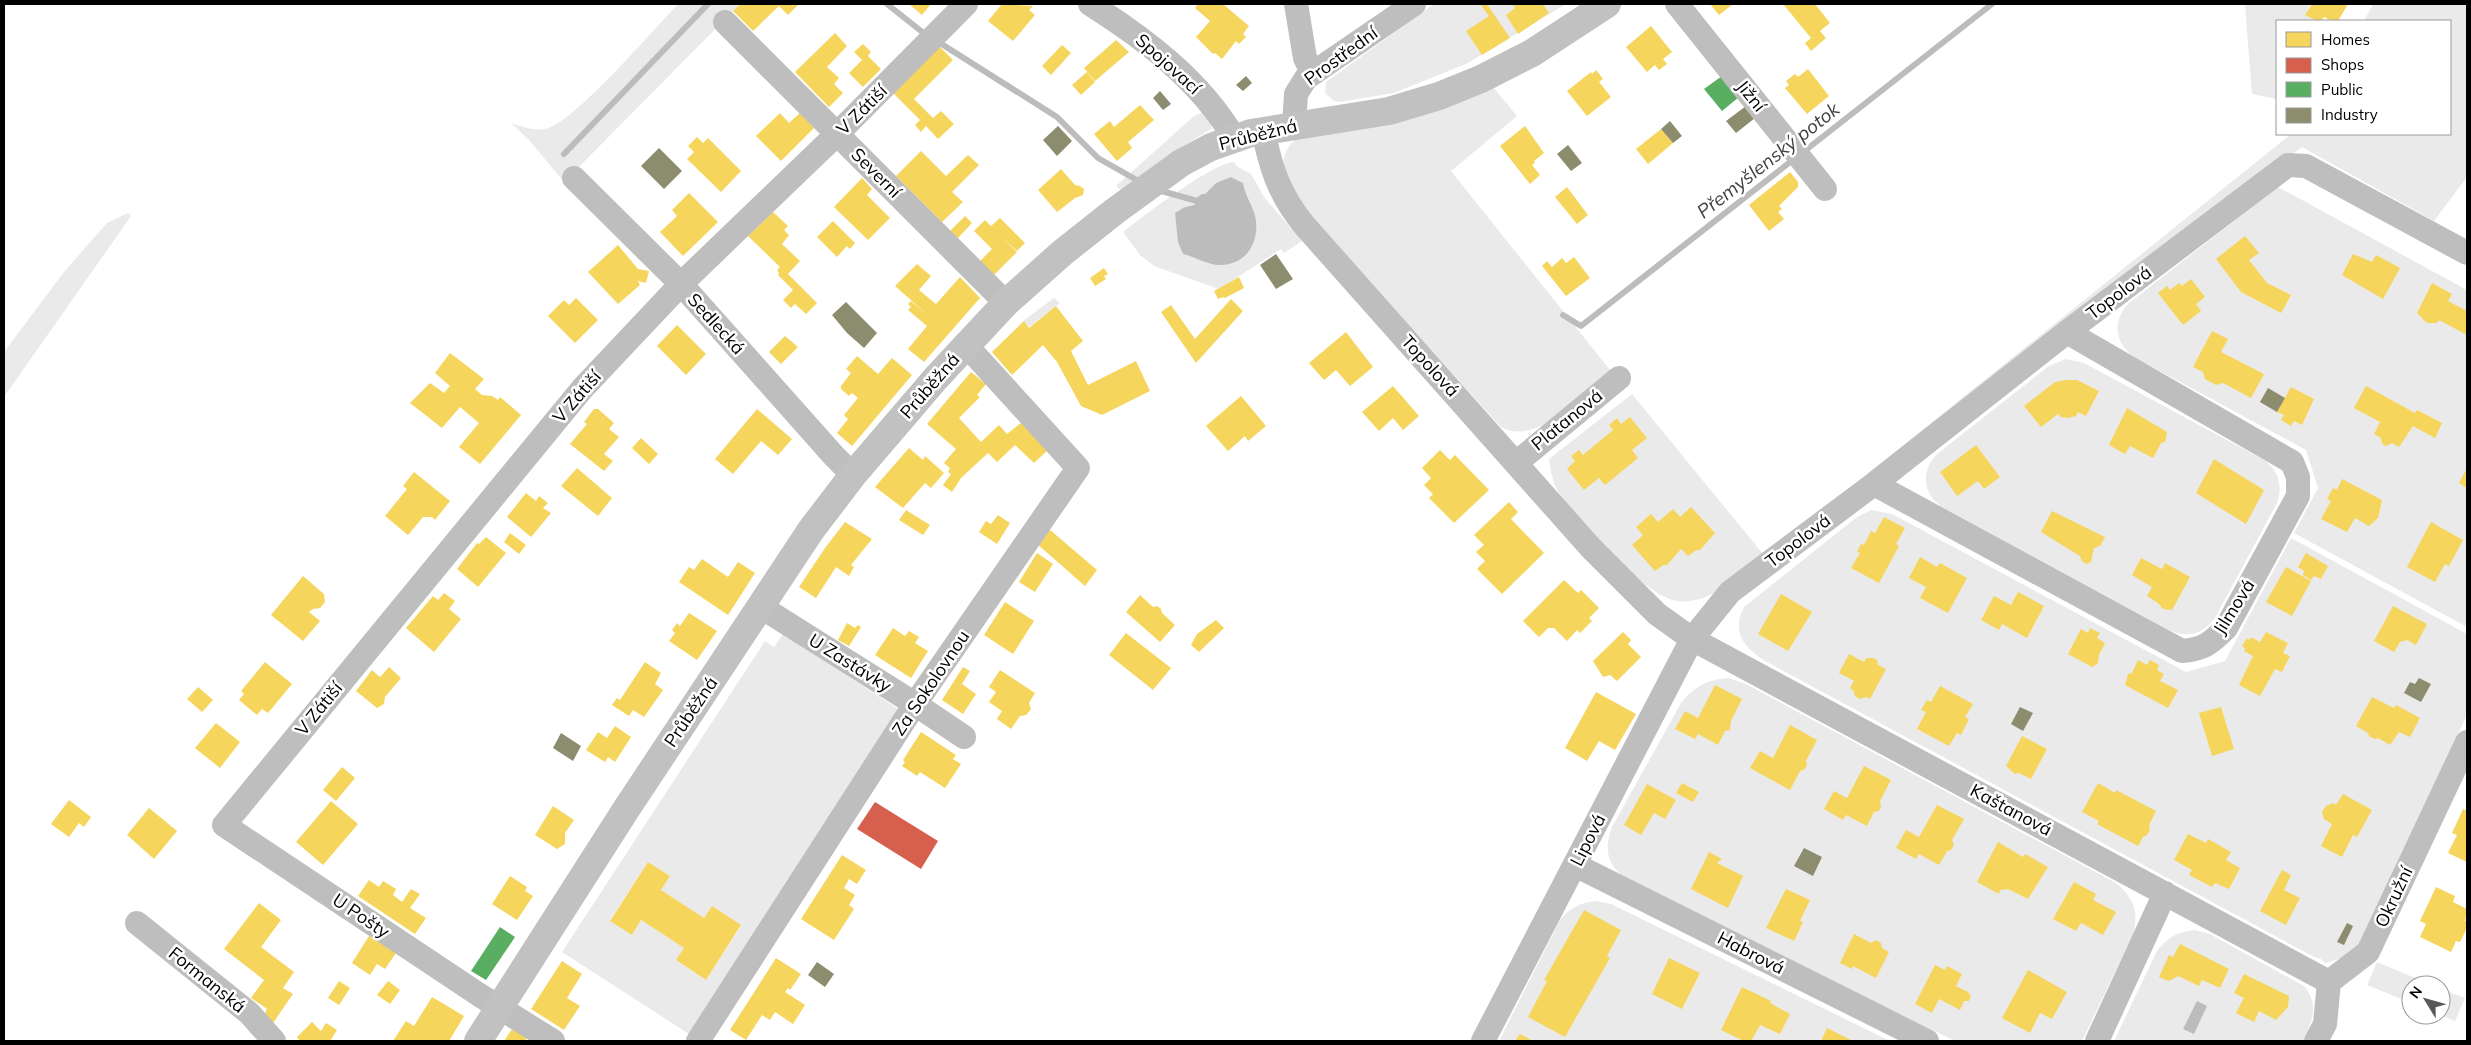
<svg xmlns="http://www.w3.org/2000/svg" width="2471" height="1045" viewBox="0 0 2471 1045" font-family="Mulish,sans-serif">
<rect width="100%" height="100%" fill="#fff"/>
<path fill="#eaeaea" fill-rule="evenodd" d="M678,4H740L564,182L529,140L511,123C523,127 536,132 548,128C575,121 655,28 678,4Z
M1434,4H1566L1468,63L1394,93L1339,102L1334,101L1325,93L1326,82Z
M2245,4H2311L2305,15L2317,21H2277V99L2252,94Z
M2373,4H2467V177L2434,221L2302,147L1767,559L1764,557L2291,134H2450V21H2364Z
M1492,86L1517,116L1451,171L1610,370L1543,425C1529,431 1515,435 1501,427L1313,220C1301,204 1273,169 1288,148C1290,144 1295,140 1299,137Z
M1204,112L1212,124L1211,129L1175,151L1122,191L1116,186L1194,116Z
M1234,162L1238,167L1251,174L1264,197L1302,241L1284,253L1281,249L1219,289L1154,266L1140,255L1123,232C1144,216 1210,164 1234,162ZM1231,177L1243,183L1246,198L1254,212L1209,264L1200,258L1183,254L1175,213L1185,207L1194,205L1216,183Z
M2278,187L2467,290V627L2294,533L2318,488L2306,450L2134,357C2114,342 2112,321 2129,303Z
M128,213L131,216L4,397V352L64,272L107,223Z
M1054,298L1060,303L1029,327L1023,321Z
M2066,359L2084,363L2264,460C2279,471 2283,486 2277,503L2215,618C2203,634 2189,638 2171,631L1942,507C1922,493 1921,471 1937,454L2049,366Z
M1632,394L1763,554C1742,571 1717,599 1689,601C1682,602 1674,601 1667,598C1638,586 1581,524 1562,498C1553,486 1551,473 1549,459Z
M1871,510L1892,514L2186,672L2225,661L2291,538L2467,634V715L2361,942L2349,956L2325,963L2321,959L2314,957L1765,661C1744,647 1731,632 1744,607L1857,517Z
M783,634L898,709L689,1034L562,952L765,641L774,647ZM648,862L670,876L661,890L704,918L712,906L741,926L706,980L677,961L684,948L641,920L632,935L610,920Z
M1728,678L1746,684L2116,883C2134,898 2139,912 2133,934L2082,1041H1955L1628,881C1608,865 1603,852 1612,827L1681,703C1695,686 1707,680 1728,678Z
M1596,901L1611,904L1890,1041H1499L1560,920C1571,907 1580,903 1596,901Z
M2195,930L2210,934L2304,986C2320,1005 2312,1021 2303,1041H2114L2157,951C2168,937 2177,932 2195,930Z
M2377,962L2432,985H2411V1003L2367,985Z
M2441,989L2465,998L2455,1021L2440,1015Z"/>
<path fill="#bcbcbc" d="M1231,177L1243,183C1245,194 1250,202 1254,212C1262,237 1249,265 1220,265C1207,265 1196,257 1183,254L1178,242L1175,213L1185,207L1194,205L1216,183Z
M2197,1001L2207,1006L2194,1034L2183,1029Z"/>
<path fill="#f6d55c" d="M740,4H799L788,15L779,6L753,31L733,11Z
M909,4H931L922,15Z
M1002,4L1033,6L1029,10L1035,15L1013,41L988,21Z
M1198,4H1223L1249,26L1243,34L1246,37L1239,44L1236,41L1222,59L1215,53L1213,54L1196,37L1210,21L1195,8Z
M1480,4H1487L1510,38L1482,55L1466,31L1489,16Z
M1512,4H1543L1549,13L1518,34L1506,15L1515,8Z
M1710,4H1733L1719,15Z
M1783,4H1815L1830,23L1820,31L1826,38L1811,51L1805,43L1811,38Z
M2312,4H2348L2338,21H2332L2324,17L2321,21H2317L2305,15Z
M1651,26L1672,52L1663,59L1667,64L1659,70L1655,65L1647,72L1626,47Z
M835,33L847,46L827,67L839,78L834,84L843,93L829,107L795,72Z
M1116,40L1129,52L1095,81L1084,68Z
M863,44L871,52L868,56L881,69L863,87L849,73L862,60L854,52Z
M1062,45L1071,53L1051,75L1042,66Z
M939,46L953,60L914,99L933,118L941,111L954,124L938,139L926,126L921,132L915,125L920,120L893,93Z
M1808,69L1829,96L1807,114L1785,88L1789,85L1786,81L1795,74L1798,77Z
M1596,70L1603,79L1599,82L1611,97L1587,116L1567,91L1591,72L1592,74Z
M1087,72L1095,82L1081,95L1072,85Z
M1140,105L1154,120L1128,142L1132,148L1117,161L1094,134L1110,121L1114,127Z
M780,113L789,123L800,113L814,128L781,161L756,136Z
M1525,126L1544,153L1534,161L1535,163L1532,165L1540,175L1530,184L1500,146Z
M1661,129L1673,143L1648,164L1636,149Z
M697,137L703,143L708,138L741,171L721,192L687,159L694,152L688,146Z
M921,151L946,176L968,155L979,165L952,192L963,202L942,222L896,176Z
M1061,169L1075,185L1080,186L1084,189L1083,195L1075,198L1057,212L1038,190Z
M1790,172L1798,182V187L1779,206L1782,209L1778,212L1784,219L1769,231L1749,205Z
M862,178L872,189L867,195L890,218L868,240L834,207Z
M1567,187L1588,215L1577,224L1555,197Z
M689,193L718,222L683,256L660,232L677,216L672,210Z
M773,212L788,226L784,230L789,235L782,244L800,261L788,274L817,303L806,314L795,304L791,308L783,300L793,290L778,275L779,273L777,270L780,267L748,236Z
M965,216L972,223L958,238L950,231Z
M1000,218L1025,243L1017,251L1001,237L1017,252L994,275L980,261L992,249L974,231L985,220L991,226Z
M833,221L855,243L850,249L847,246L837,257L817,237Z
M2245,236L2259,253L2249,260L2267,283L2291,295L2281,313L2241,292L2216,259Z
M618,245L638,269L649,271L646,283L638,281L640,285L618,304L588,272Z
M2353,254L2372,262L2376,255L2400,268L2383,299L2342,275Z
M1574,257L1590,278L1566,296L1542,266L1547,261L1552,267L1562,258L1566,263Z
M917,264L931,276L919,290L936,304L960,277L980,298L924,362L908,349L927,326L908,310L911,307L908,304L911,301L929,316L895,286Z
M1104,268L1108,274L1104,276L1106,279L1095,286L1090,278Z
M1239,277L1244,288L1225,298L1223,297L1218,299L1214,291Z
M2191,279L2205,297L2196,304L2201,311L2183,325L2158,293L2167,286L2170,290L2179,283L2182,286Z
M2432,283L2452,294L2448,301L2467,311V335L2439,320L2437,323H2427L2417,313Z
M576,298L598,320L575,343L548,316L564,300L569,305Z
M1231,299L1243,311L1196,363L1161,312L1171,305L1195,339Z
M1056,306L1083,341L1071,351L1088,385L1136,361L1150,391L1102,415L1081,406L1057,362L1043,345L1012,375L992,352L1024,321L1029,328Z
M677,325L706,354L686,375L657,346Z
M2212,331L2228,339L2221,352L2264,374L2251,398L2223,383L2216,385L2205,379L2203,372L2193,367Z
M1346,332L1373,367L1350,386L1336,370L1324,380L1309,363Z
M785,336L798,347L781,364L769,352Z
M450,353L484,379L475,389L482,395L492,396L498,400L500,397L521,415L480,464L459,447L479,423L460,407L442,428L410,403L430,383L444,393L450,386L435,373Z
M857,356L878,374L892,358L912,375L852,446L837,433L848,419L844,415L858,398L852,393L849,396L841,389V386L851,373L846,369Z
M971,372L986,384L977,395L980,397L959,418L981,442L999,425L1007,434L1022,422L1048,450L1034,463L1015,445L997,462L988,453L961,478L952,492L943,485L951,474L948,472L950,468L944,463L956,449L927,424Z
M2066,380H2077L2099,391L2086,416L2078,412L2076,416L2068,418L2061,417L2058,414L2041,427L2024,406L2055,382Z
M1393,386L1419,416L1403,430L1393,418L1379,431L1362,412Z
M2366,386L2415,413L2417,410L2442,423L2435,438L2413,426L2399,447L2392,443L2386,446L2382,444L2381,438L2374,434L2380,422L2354,408Z
M2291,387L2314,399L2302,425L2294,421L2291,426L2281,420L2284,415L2277,412Z
M1241,396L1266,426L1248,441L1245,436L1228,451L1206,426Z
M2127,408L2167,432L2165,442L2161,443L2153,458L2130,446L2125,454L2109,445Z
M594,409H598L614,423L609,429L619,437L604,454L613,461L604,471L570,444L587,424L584,422Z
M757,409L792,439L778,455L761,441L733,474L715,459Z
M1630,417L1647,438L1632,450L1638,458L1605,485L1599,478L1584,490L1567,469L1575,461L1571,456L1579,450L1583,455L1613,430L1609,425L1617,418L1621,424Z
M641,438L658,454L649,464L632,448Z
M1976,445L2000,477L1984,489L1978,481L1957,496L1940,472Z
M909,448L923,460L925,456L944,473L931,488L925,483L903,508L875,487Z
M1440,450L1450,460L1455,455L1489,490L1454,523L1429,498L1433,494L1424,485L1431,478L1422,468Z
M2214,459L2264,490L2246,524L2196,493Z
M577,468L612,498L598,516L561,486Z
M2467,468V488L2459,483Z
M414,472L450,501L435,520L432,517H423L408,535L385,516L407,489L403,486Z
M2342,479L2382,500L2378,518L2369,526L2355,518L2347,532L2321,519L2331,501L2327,499L2333,488L2337,490Z
M526,493L536,501L539,496L548,503L543,508L551,513L531,537L507,517Z
M1509,502L1518,512L1511,519L1544,553L1502,594L1477,569L1485,561L1476,552L1484,545L1474,535Z
M1691,507L1715,533L1700,550H1696L1688,556L1681,549L1667,565H1663L1655,571L1632,545L1643,535L1636,527L1651,514L1658,522L1673,509L1680,517Z
M906,510L930,525L923,535L899,520Z
M2052,511L2105,537L2100,546L2094,548L2091,562L2086,564L2082,561L2080,556L2041,532Z
M998,515L1010,523L997,544L979,532L986,521L991,524Z
M1884,517L1905,528L1896,544L1899,546L1879,583L1851,568L1860,553L1857,552L1861,544L1864,545L1871,531L1875,533Z
M845,522L872,539L851,565L854,567L849,576L836,567L816,598L799,587L825,548Z
M2431,522L2463,540L2449,566L2445,564L2435,582L2407,567Z
M1049,529L1097,570L1085,586L1036,543Z
M510,533L526,545L519,554L504,542Z
M486,537L506,553L478,587L457,569L477,543L479,544Z
M1037,553L1053,564L1035,592L1019,582Z
M2306,553L2328,566L2321,579L2314,576L2311,580L2303,575L2304,571L2298,567Z
M1920,557L1937,567L1940,563L1967,578L1948,613L1920,598L1926,587L1909,578Z
M2141,558L2162,569L2165,563L2190,577L2172,610L2163,609L2158,603L2147,596L2152,587L2132,575Z
M702,559L728,577L738,562L755,573L728,615L679,582L689,567L694,570Z
M2286,567L2311,581L2292,616L2266,602Z
M303,576L324,594L325,602L320,608L313,609L309,612L320,621L303,641L271,615Z
M1564,580L1578,593L1581,590L1599,608L1589,618L1592,621L1580,633L1577,630L1567,641L1554,628H1548L1539,637L1523,621Z
M2018,592L2044,606L2027,638L2002,624L1999,630L1981,620L1994,596L2011,605Z
M444,593L455,601L449,609L461,619L434,652L406,628L433,596L438,600Z
M1781,594L1812,612L1788,651L1758,634Z
M1140,595L1153,607L1157,606L1161,609L1162,613L1175,625L1160,642L1126,612Z
M1005,602L1034,621L1013,654L984,635Z
M2393,606L2427,624L2416,645L2407,640L2400,642L2394,652L2374,641Z
M689,613L717,631L697,660L669,641L675,633L672,630L677,623L680,626Z
M1216,620L1224,628L1199,652L1191,645L1197,634Z
M847,623L855,628L858,625L861,627L849,646L838,640Z
M893,628L905,636L909,631L919,637L915,643L928,651L911,678L875,655Z
M2090,628L2100,633L2097,638L2105,643L2099,655L2098,663L2092,667L2068,654L2081,629L2088,633Z
M1623,632L1631,640L1628,644L1641,657L1617,681L1610,675L1603,677L1593,661Z
M2266,632L2288,643L2283,653L2290,656L2282,672L2275,669L2260,696L2239,685L2253,656L2244,651L2245,648L2242,646L2247,638L2250,640L2251,637L2260,642Z
M1126,633L1171,668L1153,690L1109,655Z
M1849,654L1864,662L1866,658H1873L1877,660L1878,665L1886,669L1870,699L1866,697L1860,699L1855,696L1853,690L1850,688L1854,681L1839,673Z
M2138,660L2147,665L2150,660L2159,665L2157,670L2164,674L2160,681L2178,690L2168,708L2125,685L2128,674L2132,673Z
M265,662L292,684L268,713L262,709L257,715L239,700L244,694L241,691Z
M645,662L661,673L655,684L663,690L644,717L633,710L629,716L612,705L617,698L620,700Z
M389,667L401,678L385,697L384,704L377,708L356,691L372,670L380,677Z
M963,667L970,671L962,684L976,694L963,714L942,700Z
M1000,670L1035,693L1029,703L1031,709L1026,715L1020,716L1011,729L997,719L1002,711L989,702L996,692L989,687Z
M1715,685L1742,699L1731,721L1730,730L1725,731L1718,745L1698,734L1695,739L1675,729L1685,711L1698,718Z
M1940,686L1973,704L1965,717L1969,719L1961,735L1957,733L1949,746L1917,729L1926,712L1921,710L1927,700L1931,702Z
M198,687L213,700L202,712L187,699Z
M1596,692L1636,714L1615,750L1599,741L1587,761L1565,748Z
M2372,697L2394,708L2396,705L2420,718L2410,737L2399,732L2390,745L2378,738L2375,739L2369,736L2368,733L2356,726Z
M2221,707L2234,749L2212,756L2199,713Z
M216,723L240,742L220,768L195,748Z
M1790,725L1817,740L1806,761L1807,765L1804,770L1800,771L1790,790L1750,768L1760,751L1773,758Z
M615,726L631,737L615,762L608,757L605,762L586,750L598,732L607,738Z
M921,732L956,755L953,759L961,764L945,788L920,772L917,776L902,766L905,762L903,760Z
M2022,736L2047,749L2031,779L2019,773L2015,774L2006,766Z
M1864,766L1891,780L1880,801L1881,806L1879,811L1874,812L1867,826L1846,815L1843,820L1824,809L1834,791L1847,798Z
M342,767L355,778L336,801L323,790Z
M1682,783L1699,792L1693,802L1676,793Z
M2098,783L2115,793L2116,790L2156,811L2149,825L2150,830L2147,835L2143,837L2138,846L2097,824L2099,821L2082,812Z
M1647,784L1676,800L1665,819L1654,813L1641,835L1624,825Z
M2343,794L2372,810L2357,837L2353,835L2342,857L2321,846L2332,824L2324,819L2322,812L2326,806L2333,803L2336,805Z
M69,800L91,817L84,827L79,823L69,837L51,824Z
M331,801L358,824L323,865L296,842Z
M1937,805L1964,819L1952,840L1954,845L1951,850L1947,851L1939,865L1919,854L1916,859L1896,848L1906,830L1919,837Z
M553,806L574,820L565,833V844L557,849L535,835Z
M149,808L177,831L154,859L127,835Z
M2463,809L2467,811V862L2448,853L2457,835L2452,833Z
M2188,834L2206,843L2208,839L2231,852L2226,860L2240,868L2229,889L2215,883L2212,887L2189,875L2192,870L2174,860Z
M1998,842L2023,857L2025,854L2048,867L2028,899L2008,889L2000,890L1999,894L1977,882Z
M1709,852L1722,859L1717,863L1743,876L1728,908L1691,889Z
M842,855L866,870L857,884L849,879L844,888L855,895L849,905L854,909L834,940L801,919Z
M648,862L670,876L661,890L704,918L712,906L741,925L706,980L676,960L684,948L641,920L632,935L610,921Z
M2282,870L2291,875L2284,890L2300,898L2286,925L2260,911Z
M510,876L527,887L525,891L533,896L517,920L492,904Z
M369,880L379,887L383,881L396,889L393,895L402,902L411,889L420,894L410,908L426,918L415,934L358,896Z
M2074,882L2096,894L2093,900L2116,912L2103,935L2081,923L2076,931L2053,919Z
M2436,887L2455,896L2453,902L2467,909L2465,921L2467,922V928L2460,942L2456,941L2451,952L2420,937L2426,924L2420,921Z
M1786,889L1810,900L1800,921L1803,922L1794,941L1766,928Z
M259,903L281,920L261,947L294,972L283,988L293,994L273,1023L265,1013L267,1009L251,998L264,980L224,949Z
M1584,910L1621,930L1607,956L1610,958L1565,1037L1528,1017L1547,981L1544,980Z
M1854,934L1871,943L1876,940L1881,943L1882,948L1889,952L1876,978L1853,966L1852,969L1840,963Z
M369,936L396,953L385,969L377,964L370,975L352,963Z
M2180,944L2229,969L2220,988L2202,980L2199,986L2178,976L2169,981L2159,977L2169,955L2173,957Z
M776,958L801,974L790,990L788,988L785,992L805,1005L793,1024L775,1012L770,1020L762,1015L746,1040L730,1030Z
M1669,958L1700,973L1682,1009L1652,994Z
M562,961L582,974L567,998L580,1006L564,1030L531,1009Z
M1935,965L1945,970L1947,966L1962,974L1956,986L1968,992L1971,996L1969,1001H1964L1960,1010L1939,999L1932,1013L1915,1004Z
M2028,970L2067,992L2052,1019L2040,1013L2030,1033L2002,1018Z
M2244,974L2289,996L2288,1007L2276,1020L2259,1011L2254,1022L2236,1013L2244,998L2234,993Z
M339,981L350,988L339,1005L328,998Z
M388,981L400,990L390,1004L377,995Z
M1742,987L1771,1001L1770,1003L1790,1014L1780,1034L1760,1025L1751,1041H1744L1721,1030Z
M432,997L464,1016L449,1041H393L406,1021L414,1026Z
M312,1022L321,1031L326,1023L337,1030L330,1041H300L297,1037Z
M1827,1028L1853,1041H1821Z
M512,1029L527,1038L525,1041H504Z
M1520,1034L1533,1041H1515Z"/>
<path fill="#d6604d" d="M875,802L938,841L921,869L857,829Z"/>
<path fill="#5aae61" d="M1722,76L1739,97L1722,111L1704,89Z
M500,927L515,937L486,980L471,971Z"/>
<path fill="#8c8c6e" d="M1246,76L1252,83L1243,91L1236,85Z
M1160,91L1171,104L1163,110L1153,98Z
M1746,106L1755,118L1736,133L1726,121Z
M1670,121L1682,136L1673,143L1661,129Z
M1058,126L1072,141L1057,156L1043,140Z
M1568,145L1582,163L1571,171L1557,154Z
M659,148L682,171L664,189L641,166Z
M1276,254L1293,279L1276,289L1260,265Z
M846,302L877,333L864,348L847,333L832,315Z
M2268,388L2285,398L2277,412L2260,402Z
M2419,678L2431,684L2421,702L2404,693L2410,682L2415,684Z
M2020,707L2033,713L2023,731L2011,724Z
M561,733L581,746L573,761L553,748Z
M1804,848L1822,857L1813,876L1794,866Z
M2347,923L2353,926L2344,945L2337,942Z
M817,962L834,974L825,987L808,975Z"/>
<g fill="none" stroke-linecap="round" stroke-linejoin="round">
<path stroke="#bcbcbc" stroke-width="6" d="M887,4L921,31L1057,117L1098,158L1142,183
M1802,153L1992,4
M564,154L708,4
M1158,190L1197,201L1203,197
M1563,315L1581,326L1794,159"/>
<path stroke="#bebebe" stroke-width="24" d="M1090,4C1144,38 1201,81 1234,138
M1296,4L1305,58L1313,73
M1677,4L1825,189
M725,22L1006,303
M1294,125L1296,94L1306,78L1414,4
M1263,130C1271,169 1279,194 1304,225L1591,548L1657,614L1692,639L1730,592L1874,484L2067,332L2288,165L2306,166L2467,253
M574,178L681,284L834,456L853,475
M1516,463L1619,378
M1874,484L2182,651C2204,649 2210,644 2226,628L2298,496V477L2292,462L2067,332
M761,607L915,704L964,737
M1575,865L1927,1041
M137,923L249,1013L274,1041
M553,1041L481,996L224,825L582,389L681,284L837,134L966,4
M698,1041L915,704L1078,468L965,344
M1483,1041L1692,639L2329,982
M2097,1041L2165,893
M2316,1041L2325,1024L2329,982L2368,952L2467,742"/>
<path stroke="#c1c1c1" stroke-width="28" d="M478,1041L625,811L811,530L853,475L936,378L1006,303L1062,253L1115,211L1181,163L1211,147L1251,133L1389,111L1439,96L1481,79L1532,53L1607,4"/>
</g>
<g text-anchor="middle" stroke-width="5" stroke-linejoin="round" paint-order="stroke">
<g font-size="18" fill="#000" stroke="#fff">
<text transform="translate(1341 56) rotate(-36)" y="6">Prostřední</text>
<text transform="translate(1168 64) rotate(42)" y="6">Spojovací</text>
<text transform="translate(1751 96) rotate(51)" y="6">Jižní</text>
<text transform="translate(862 110) rotate(-45)" y="6">V Zátiší</text>
<text transform="translate(1258 135) rotate(-14)" y="6">Průběžná</text>
<text transform="translate(876 173) rotate(45)" y="6">Severní</text>
<text transform="translate(2119 293) rotate(-37)" y="6">Topolová</text>
<text transform="translate(716 324) rotate(48)" y="6">Sedlecká</text>
<text transform="translate(1430 366) rotate(48)" y="6">Topolová</text>
<text transform="translate(930 386) rotate(-49)" y="6">Průběžná</text>
<text transform="translate(577 397) rotate(-49)" y="6">V Zátiší</text>
<text transform="translate(1567 420) rotate(-39)" y="6">Platanová</text>
<text transform="translate(1798 541) rotate(-37)" y="6">Topolová</text>
<text transform="translate(2234 607) rotate(-58)" y="6">Jilmová</text>
<text transform="translate(850 663) rotate(32)" y="6">U Zastávky</text>
<text transform="translate(931 683) rotate(-56)" y="6">Za Sokolovnou</text>
<text transform="translate(319 709) rotate(-51)" y="6">V Zátiší</text>
<text transform="translate(691 712) rotate(-56)" y="6">Průběžná</text>
<text transform="translate(2011 810) rotate(28)" y="6">Kaštanová</text>
<text transform="translate(1588 840) rotate(-63)" y="6">Lipová</text>
<text transform="translate(2394 897) rotate(-65)" y="6">Okružní</text>
<text transform="translate(361 916) rotate(34)" y="6">U Pošty</text>
<text transform="translate(1751 953) rotate(27)" y="6">Habrová</text>
<text transform="translate(207 980) rotate(39)" y="6">Formanská</text>
</g>
<g font-size="19" font-style="italic" fill="#404040" stroke="#fff">
<text transform="translate(1768 160) rotate(-38)" y="7">Přemyšlenský potok</text>
</g>
</g>
<rect width="2471" height="1045" fill="none" stroke="#000000" stroke-width="10"/>
<rect x="2276" y="20" width="175" height="115" fill="#ffffff" stroke="#999999"/>
<rect x="2286" y="32" width="25" height="15" fill="#f6d55c" stroke="#999999"/>
<text x="2321" y="45" font-size="15" fill="#000000">Homes</text>
<rect x="2286" y="58" width="25" height="15" fill="#d6604d" stroke="#999999"/>
<text x="2321" y="70" font-size="15" fill="#000000">Shops</text>
<rect x="2286" y="82" width="25" height="15" fill="#5aae61" stroke="#999999"/>
<text x="2321" y="95" font-size="15" fill="#000000">Public</text>
<rect x="2286" y="108" width="25" height="15" fill="#8c8c6e" stroke="#999999"/>
<text x="2321" y="120" font-size="15" fill="#000000">Industry</text>
<g transform="translate(2426 1000) rotate(307)"><circle r="24" fill="#ffffff" stroke="#999999"/>
<path d="M0-4L9 19L0 12L-9 19Z" fill="#595959"/>
<text y="-8" font-size="14" font-weight="bold" text-anchor="middle" fill="#000000">N</text>
</g>
</svg>
